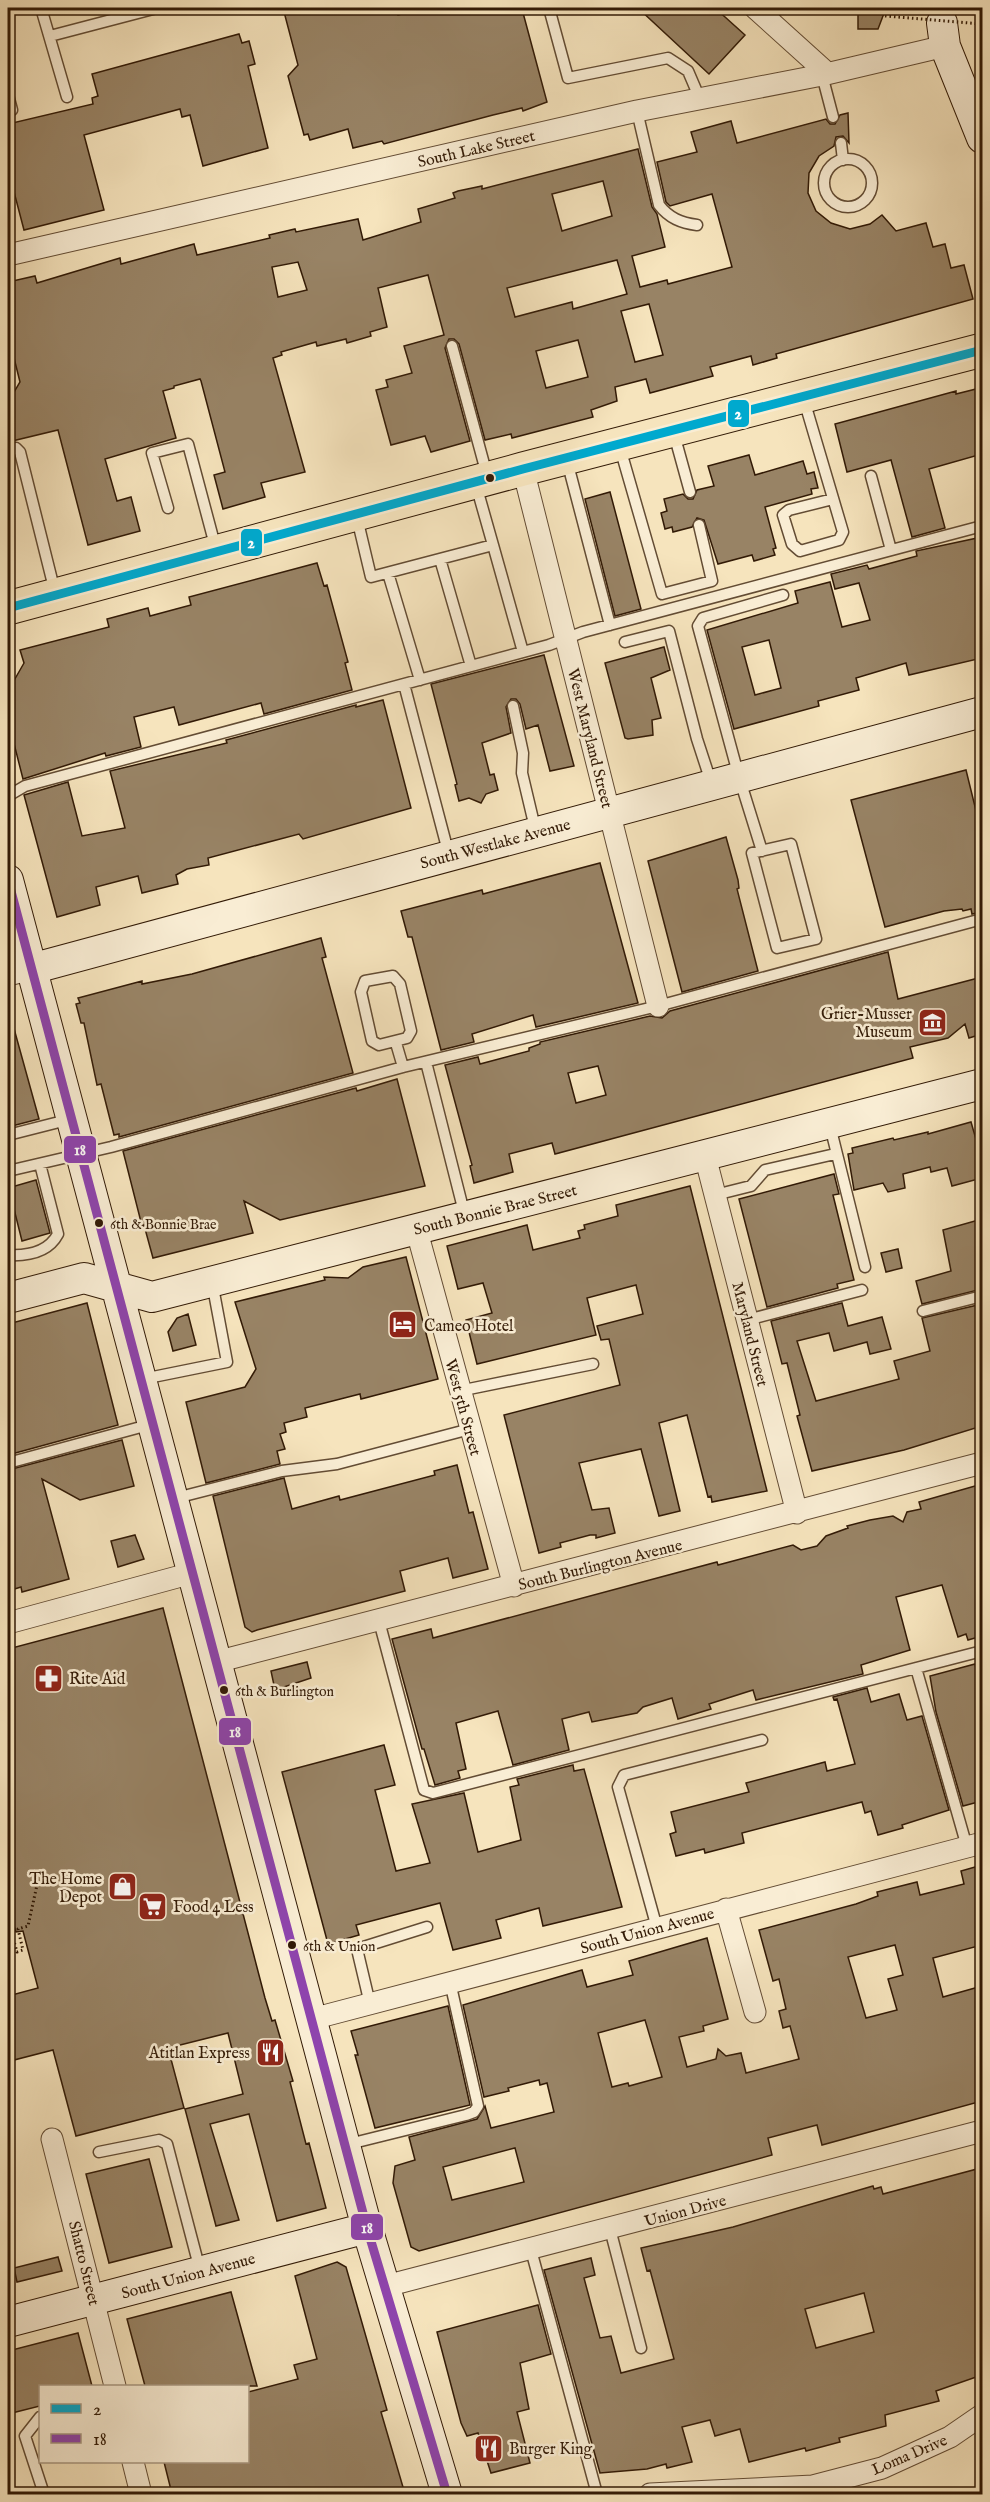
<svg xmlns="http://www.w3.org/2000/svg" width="990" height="2502" viewBox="0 0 990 2502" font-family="'IM FELL English',serif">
<rect width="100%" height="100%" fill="#f6e4bd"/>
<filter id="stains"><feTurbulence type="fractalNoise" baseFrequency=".00333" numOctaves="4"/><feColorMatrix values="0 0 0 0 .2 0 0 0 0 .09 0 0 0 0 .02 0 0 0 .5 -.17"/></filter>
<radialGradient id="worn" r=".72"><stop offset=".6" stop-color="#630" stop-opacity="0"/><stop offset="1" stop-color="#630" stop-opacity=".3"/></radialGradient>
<path fill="#988365" stroke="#321a06" stroke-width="1.5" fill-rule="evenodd" d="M283,8H396L398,15L422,8H503L504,14L522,9L547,102L523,111L522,108L493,115L384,144L382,141L353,148L348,129L310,140L308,134L304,135L288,76L298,65Z
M638,8H715L745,35L709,74Z
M858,8H886L878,29H858Z
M239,34L242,43L249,41L255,64L248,66L268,148L203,166L190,115L182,117L180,109L84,135L104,210L24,230L8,169V124L93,104L92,98L98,96L92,74Z
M848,113L849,143L843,136L836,137L834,146L819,156L809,173L808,193L816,211L831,223L850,229L870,224L882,215L896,231L926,223L933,247L945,244L951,268L964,265L973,299L776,354L777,358L753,365L751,356L710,367L713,376L650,393L646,379L615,387L617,401L591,410L593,417L512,438L511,434L485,440L459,344L454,339H449L445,348L470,441L431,452L425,436L391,445L376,390L388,387L386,380L412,373L404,346L444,335L428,275L378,288L387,327L370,332L371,336L347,343L346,339L317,346L316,342L281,352L282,355L273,358L305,472L261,483L265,497L223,509L214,475L225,472L201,381L200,379L174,386V388L163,391L176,438L105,459L117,501L131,497L140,531L88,545L58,430L8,442V396L13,394L20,382L8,334V282L35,276L37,283L120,258L121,264L194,244L197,255L270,238L269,235L295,229L296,232L358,219L363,240L421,222L418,209L455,198L453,193L458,191L482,186V189L638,149L652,207L657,214L665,247L632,256L640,287L667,280L668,284L732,267L712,194L670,206L666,202L657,162L697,152L691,132L731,121L737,143L826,119L830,124H835L840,115ZM603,181L612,216L562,231L552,194ZM617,260L627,294L573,309L572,302L515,317L507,288ZM298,262L307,290L278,297L272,267ZM649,304L663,355L635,362L621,311ZM578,340L588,377L546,388L536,351Z
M980,388L982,454L929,469L945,528L912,537L891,460L847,472L835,424L956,391V394Z
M749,455L755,475L803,461L807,474L814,472L818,488L811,489L812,494L765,507L776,548L773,549L775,555L754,561L752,555L718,564L704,520L697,518L692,527L673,532L672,527L665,529L661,513L667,511L664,499L683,494L688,499H693L697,490L714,486L708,466Z
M610,492L641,609L615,616L585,499Z
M982,537V658L909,675L906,663L856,678L859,690L818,701L819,706L734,729L707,630L798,603L795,591L830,582L842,627L870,620L859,583L835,589L831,574L867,565L869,569L917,556L916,551ZM769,640L781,688L755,695L742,647Z
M317,563L324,586L327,585L348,662L345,663L352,690L264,714L261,703L179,725L174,707L134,717L141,747L106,756L105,753L23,779L8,720V686L12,684L24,663L20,650L109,627L107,619L148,608L150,616L191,605L189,597Z
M664,647L670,670L651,678L661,718L652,720L653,735L628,739L625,738L605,663Z
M544,655L574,766L550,771L538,725L526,729L520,704L516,699H511L506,707L511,733L482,743L490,775L494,774L498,790L486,794L481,803L469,798L459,801L455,785L457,784L431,684Z
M383,700L411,808L303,839L299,834L208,858L209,865L187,869L176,875L178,884L142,893L138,876L96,887L100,905L57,917L24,795L68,782L82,836L125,828L110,771L227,743L226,740L356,705V707Z
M966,770L982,835V912L972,914L971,909L963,911L962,909L944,911L885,927L851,800Z
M726,837L738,880L739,888L737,889L758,971L682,992L648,861Z
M600,863L638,1003L536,1027L533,1015L472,1034L474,1042L441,1050L412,937H408L401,911L482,890L483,894Z
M321,938L326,957L322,958L353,1073L119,1137V1134L114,1135L101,1084L97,1085L84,1023H81L76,1004L80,1003L78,998L142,981V984L192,974Z
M888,952L898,999L982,977V1034L969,1038L965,1024L948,1038L910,1047L913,1058L555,1154L552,1143L509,1154L513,1172L474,1183L470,1166L472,1165L445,1065L478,1057L480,1064L529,1051V1048L540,1044V1042L650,1016L662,1018L670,1011ZM598,1066L606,1095L576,1103L568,1073Z
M13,1025L39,1119L8,1127V1026Z
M397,1079L425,1186L280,1220L244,1201L253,1233L153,1258L144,1225L142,1226L123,1151L356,1088L357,1091Z
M971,1122L982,1160V1178L952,1186L947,1168L931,1172L930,1167L903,1174L905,1188L888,1192L883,1183L854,1190L848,1154L853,1153L852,1148L893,1138L894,1140L928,1132V1134Z
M834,1174L839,1194L833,1195L854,1280L837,1284L838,1288L767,1307L739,1199Z
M36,1180L50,1233L22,1241L14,1209L8,1211V1188Z
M690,1186L767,1491L712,1502L711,1496L708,1497L687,1415L659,1423L680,1511L659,1516L641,1449L579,1463L592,1510L609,1508L615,1533L596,1538V1535H590L560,1543L561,1547L539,1553L504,1415L620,1385L609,1339L601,1340L597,1326L643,1314L636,1285L587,1298L596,1335L477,1364L466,1320L492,1313L483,1283L458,1289L447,1246L527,1225L533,1250L580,1238L578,1231L585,1229L584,1225L618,1216L616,1205Z
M982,1219V1289L922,1304L916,1281L951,1271L943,1230Z
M898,1249L902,1268L886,1272L881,1253Z
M406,1257L438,1379L361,1399L360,1394L305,1408L307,1417L284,1423L286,1432L280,1434L285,1449L277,1451L280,1464L206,1483L186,1402L245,1387L256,1369L235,1302L325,1280L324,1277L348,1278L363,1267Z
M87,1303L118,1425L8,1455V1324Z
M842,1303L848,1326L882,1317L891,1349L870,1354L867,1342L834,1351L829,1333L797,1341L816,1401L899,1379L894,1361L930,1351L922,1318L982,1304V1426L904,1450L812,1471L797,1416L800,1415L787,1363L782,1364L771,1321Z
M188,1314L196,1345L173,1351L168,1332L177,1318Z
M122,1440L134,1486L80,1500L42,1479L69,1579L22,1592L21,1587L8,1591V1470Z
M457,1465L469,1513L473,1512L488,1569L453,1578L448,1558L400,1571L405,1591L257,1630L252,1632L245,1627L213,1496L284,1478L292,1509L339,1496L340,1500L435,1475L434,1471Z
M982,1484V1636L968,1640L966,1634L958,1637L942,1585L896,1597L910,1650L861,1665L863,1674L756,1700L753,1690L709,1704L711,1709L678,1719L672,1698L643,1707L637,1713L592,1722L589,1712L562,1719L569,1750L513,1765L498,1711L456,1723L466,1769L458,1771L460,1778L435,1785L424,1749H422L392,1639L431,1629L433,1638L717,1562L718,1565L793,1545L801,1550L817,1546L826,1536L848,1528L847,1526L870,1520L893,1516L903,1522L907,1512L921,1509L919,1502Z
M135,1535L144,1559L118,1567L111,1541Z
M163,1608L265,1998L272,2021L275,2020L293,2081L290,2082L306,2144L309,2143L326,2208L277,2221L249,2114L210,2124L239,2220L216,2226L185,2109L243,2094L228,2033L168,2048L184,2108L76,2136L53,2050L14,2060L8,2034V1996L38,1988L23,1931L16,1932L14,1926L8,1928V1649Z
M307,1662L311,1678L275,1690L271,1671Z
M975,1664L982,1693V1801L963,1806L936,1712L930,1676Z
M867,1688L871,1702L899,1694L907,1720L922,1716L949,1810L902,1825L903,1828L878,1835L871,1811L865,1813L862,1802L742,1833L744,1843L705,1853L704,1849L676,1856L670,1834L676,1832L671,1812L749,1792L746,1783L825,1762L827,1771L855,1764L837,1699L834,1700L833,1697Z
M384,1745L395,1785L375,1790L396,1871L430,1863L412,1804L464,1793L478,1852L521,1840L510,1787L519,1785L517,1779L573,1765L574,1771L584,1769L622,1907L543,1926L539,1908L496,1920L501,1938L453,1950L440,1903L356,1925L359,1935L328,1944L282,1772Z
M982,1865V1945L933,1958L943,1997L982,1986V2101L822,2145L817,2125L768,2138L772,2155L419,2251L411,2247L393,2183L395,2166L415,2160L409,2137L477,2119L485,2106L491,2128L554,2112L547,2083L540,2085L539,2080L508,2088L509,2091L484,2097L463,2005L582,1970L587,1987L633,1975L629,1961L707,1938L728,2019L703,2026L704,2031L679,2037L687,2067L716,2059L718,2049L726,2056L741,2053L746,2073L799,2059L790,2026L783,2028L779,2011L786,2009L779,1979L773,1981L759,1930L856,1904L878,1896L877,1892L917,1882L920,1895L964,1884L961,1871ZM895,1945L903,1975L888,1979L897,2010L866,2018L848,1957ZM645,2020L662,2077L629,2086L628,2083L612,2087L598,2033ZM515,2148L524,2182L452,2200L443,2167Z
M448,2006L470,2105L375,2128L355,2055H358L351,2031Z
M149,2159L172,2247L109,2263L86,2174Z
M977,2169L982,2189V2375L936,2391L939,2401L885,2415L886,2426L839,2438L840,2442L806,2451L805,2448L749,2462L740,2429L715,2436L710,2420L682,2427L692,2462L667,2468L666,2464L647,2469L600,2473L544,2270L591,2258L595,2275L584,2278L600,2338L611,2336L621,2373L674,2359L650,2270L647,2271L641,2248L733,2227L873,2186L874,2189L881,2187L883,2194ZM864,2293L874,2332L816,2348L805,2309Z
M58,2257L62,2271L17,2282L14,2268Z
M337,2262L346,2267L387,2410L381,2412L405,2494H172L164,2462H248V2392L298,2379L294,2365L317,2359L295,2276Z
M231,2292L257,2386H145L127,2319Z
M538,2305L551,2354L520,2363L529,2409L517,2412L530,2463L491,2473L478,2433L467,2436L461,2423L437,2332Z
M78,2333L92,2386H40V2406L8,2414V2351Z"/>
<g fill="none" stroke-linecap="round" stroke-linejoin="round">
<defs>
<path id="lane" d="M41,8L67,97
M549,8L568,78L668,58L688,71L700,99
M769,20L778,8
M50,36L157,8
M822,75L833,117
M8,95L12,110
M637,111L659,205C669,218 681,223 697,225
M841,143L843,160
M824 183a24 24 0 1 1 48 0a24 24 0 1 1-48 0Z
M452,346L487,475
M804,400L843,532L839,540L800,551L792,544L783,515L789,510L833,499
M674,434L690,492
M620,448L662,594L712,581L699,525
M8,450L16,448L20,452L55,592
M567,461L610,625
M871,476L891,550
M168,508L152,453L188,444L216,549
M357,518L371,577L493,545L476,485
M493,545L523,652
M440,559L471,666
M388,573L420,680
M625,642L669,631L697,739L712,785
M404,684L449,855
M513,706L523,753L522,773L536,832
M8,796L25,786L549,645L583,632L982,526
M791,844L816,939L777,948L752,853Z
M762,851L739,777L698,626L703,618L783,595
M393,976L400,984L411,1031L407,1038L379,1045L372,1041L361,992L365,981Z
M396,1043L403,1067
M426,1062L465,1216
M830,1126L865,1267
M8,1135L71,1119
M8,1171L111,1147L403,1067L658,1006L982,919
M715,1195L751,1186L765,1170L835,1154
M8,1255C27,1256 48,1253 58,1234L40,1164
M923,1311L982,1296
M747,1320L862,1290
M143,1379L227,1362L212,1282
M459,1391L593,1364
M8,1463L152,1424
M176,1498L282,1471L337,1464L470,1429
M379,1621L424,1790L433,1793L982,1651
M916,1668L967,1847
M657,1928L618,1787L624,1775L762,1740
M370,2004L357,1949L427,1927
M345,2145L466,2115L474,2112L478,2106L450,1982
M99,2152L159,2140L167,2144L200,2270
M610,2229L641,2348
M531,2250L597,2494
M40,2417L25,2436L44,2494"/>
<path id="street" d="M755,8L827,73
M8,255L637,111L822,75L945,46
M523,469L658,1006
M8,975L31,969
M705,1156L797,1513
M416,1228L514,1586
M8,1623L192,1573
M216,1662L982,1463
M726,1909L755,2012
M312,2019L982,1843
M52,2139L115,2386
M386,2286L982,2131
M133,2462L141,2494
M650,2494L813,2486L882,2468L950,2437L982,2415"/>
<path id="secondary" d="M942,23L945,46L982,138
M8,880L367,2228L447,2494
M31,969L982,712
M8,1298L84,1278L152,1297L982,1084
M8,2322L367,2228"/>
<path id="primary" d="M8,608L523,469L982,350"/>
</defs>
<use href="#lane" stroke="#634c34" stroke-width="13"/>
<use href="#street" stroke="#634c34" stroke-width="23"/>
<use href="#secondary" stroke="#321a06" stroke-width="32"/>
<use href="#primary" stroke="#321a06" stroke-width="35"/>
<path stroke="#321a06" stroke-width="3" stroke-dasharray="1.5 3" stroke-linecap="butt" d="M8,1935L12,1934L17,1952L23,1950L18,1929L28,1926L37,1885"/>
<use href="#lane" stroke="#f9edd4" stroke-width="10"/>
<use href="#street" stroke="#f9edd4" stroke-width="21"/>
<use href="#secondary" stroke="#f9edd4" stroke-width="30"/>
<use href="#primary" stroke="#f6e4bd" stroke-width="33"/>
<path stroke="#321a06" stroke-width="3" stroke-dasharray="1.5 3" stroke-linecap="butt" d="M885,16L982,24"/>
<defs>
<path id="bus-1" d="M8,608L523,469L982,350"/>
<path id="bus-2" d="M8,880L367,2228L447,2494"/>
</defs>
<use href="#bus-1" stroke="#f9edd4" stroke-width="14"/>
<use href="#bus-2" stroke="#f9edd4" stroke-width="14"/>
<use href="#bus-1" stroke="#00a9ce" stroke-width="9"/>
<use href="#bus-2" stroke="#8e44ad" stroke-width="9"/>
</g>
<defs>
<symbol id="museum-square" viewBox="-11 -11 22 22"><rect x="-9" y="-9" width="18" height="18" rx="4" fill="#8f2418" stroke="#f9edd4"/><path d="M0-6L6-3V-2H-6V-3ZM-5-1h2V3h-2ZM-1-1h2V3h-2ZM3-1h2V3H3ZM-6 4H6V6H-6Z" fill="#fff"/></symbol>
<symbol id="hotel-square" viewBox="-11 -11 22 22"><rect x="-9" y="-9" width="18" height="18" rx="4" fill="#8f2418" stroke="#f9edd4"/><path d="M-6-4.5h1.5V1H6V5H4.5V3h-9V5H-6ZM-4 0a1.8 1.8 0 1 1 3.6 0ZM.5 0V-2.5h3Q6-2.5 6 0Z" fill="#fff"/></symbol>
<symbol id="pharmacy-square" viewBox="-11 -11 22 22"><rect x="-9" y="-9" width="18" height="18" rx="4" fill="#8f2418" stroke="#f9edd4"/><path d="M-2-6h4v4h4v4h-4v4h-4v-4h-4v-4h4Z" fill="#fff"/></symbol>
<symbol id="shop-square" viewBox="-11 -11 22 22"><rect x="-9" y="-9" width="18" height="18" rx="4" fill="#8f2418" stroke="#f9edd4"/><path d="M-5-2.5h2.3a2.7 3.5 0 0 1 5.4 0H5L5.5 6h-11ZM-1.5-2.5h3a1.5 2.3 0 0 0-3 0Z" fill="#fff"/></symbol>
<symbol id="supermarket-square" viewBox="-11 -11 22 22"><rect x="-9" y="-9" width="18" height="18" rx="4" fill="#8f2418" stroke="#f9edd4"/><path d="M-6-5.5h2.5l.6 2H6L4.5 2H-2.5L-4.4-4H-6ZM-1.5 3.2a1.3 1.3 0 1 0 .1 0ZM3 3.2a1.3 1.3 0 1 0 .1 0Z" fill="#fff"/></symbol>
<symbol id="restaurant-square" viewBox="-11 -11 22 22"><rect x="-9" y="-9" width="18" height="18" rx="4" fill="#8f2418" stroke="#f9edd4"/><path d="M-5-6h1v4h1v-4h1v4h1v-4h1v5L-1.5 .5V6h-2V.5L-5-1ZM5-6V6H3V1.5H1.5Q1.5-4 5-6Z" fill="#fff"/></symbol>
</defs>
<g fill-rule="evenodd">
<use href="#museum-square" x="916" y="1006" width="33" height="33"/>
<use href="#hotel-square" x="386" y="1308" width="33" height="33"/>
<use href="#pharmacy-square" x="32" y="1662" width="33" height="33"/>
<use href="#shop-square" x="106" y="1870" width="33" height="33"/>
<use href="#supermarket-square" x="136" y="1890" width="33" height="33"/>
<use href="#restaurant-square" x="254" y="2036" width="33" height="33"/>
<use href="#restaurant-square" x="472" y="2432" width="33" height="33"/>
</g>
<g fill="#321a06" stroke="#f9edd4" stroke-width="2">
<circle cx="490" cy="478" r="5"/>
<circle cx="99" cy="1223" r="5"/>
<circle cx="224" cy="1690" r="5"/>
<circle cx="292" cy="1945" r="5"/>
</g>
<g text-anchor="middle" stroke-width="5" stroke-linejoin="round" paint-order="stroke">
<g font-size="14" fill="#321a06" stroke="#f9edd4" text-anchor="start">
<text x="110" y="1229">6th &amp; Bonnie Brae</text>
<text x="235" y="1696">6th &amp; Burlington</text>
<text x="303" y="1951">6th &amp; Union</text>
</g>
<g font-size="16" fill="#321a06" stroke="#f9edd4">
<text transform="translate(476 148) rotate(-13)" y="6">South Lake Street</text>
<text transform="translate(591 738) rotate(76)" y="6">West Maryland Street</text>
<text transform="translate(495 843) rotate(-15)" y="6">South Westlake Avenue</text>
<text transform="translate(495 1209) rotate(-14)" y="6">South Bonnie Brae Street</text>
<text transform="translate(751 1334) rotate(76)" y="6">Maryland Street</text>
<text transform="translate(464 1407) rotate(75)" y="6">West 5th Street</text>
<text transform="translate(600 1564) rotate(-14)" y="6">South Burlington Avenue</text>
<text transform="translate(647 1930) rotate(-15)" y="6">South Union Avenue</text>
<text transform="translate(685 2210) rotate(-15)" y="6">Union Drive</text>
<text transform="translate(85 2263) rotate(76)" y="6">Shatto Street</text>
<text transform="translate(188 2275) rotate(-15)" y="6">South Union Avenue</text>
<text transform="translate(909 2454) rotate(-23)" y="6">Loma Drive</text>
</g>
<g font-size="16" fill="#321a06" stroke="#f9edd4" text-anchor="start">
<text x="912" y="1019" text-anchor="end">Grier-Musser<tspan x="912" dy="18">Museum</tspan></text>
<text x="424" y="1331">Cameo Hotel</text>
<text x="69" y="1684">Rite Aid</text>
<text x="102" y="1884" text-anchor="end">The Home<tspan x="102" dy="18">Depot</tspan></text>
<text x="173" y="1912">Food 4 Less</text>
<text x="250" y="2058" text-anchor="end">Atitlan Express</text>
<text x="509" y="2454">Burger King</text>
</g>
</g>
<g stroke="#f9edd4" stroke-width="2">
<rect x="727" y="399" width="23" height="29" rx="6" fill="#00a9ce"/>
<rect x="240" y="528" width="23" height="29" rx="6" fill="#00a9ce"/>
<rect x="63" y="1135" width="34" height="29" rx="6" fill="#8e44ad"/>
<rect x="218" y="1717" width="34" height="29" rx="6" fill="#8e44ad"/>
<rect x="350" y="2213" width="34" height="28" rx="6" fill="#8e44ad"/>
</g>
<g font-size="16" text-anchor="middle" font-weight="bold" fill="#fff">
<text x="738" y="419">2</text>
<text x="251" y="548">2</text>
<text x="80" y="1155">18</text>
<text x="235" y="1737">18</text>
<text x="367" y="2233">18</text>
</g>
<rect width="990" height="2502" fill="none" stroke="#f6e4bd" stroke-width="30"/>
<rect x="9" y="9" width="972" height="2484" fill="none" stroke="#321a06" stroke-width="3"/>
<rect x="15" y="15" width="960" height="2472" fill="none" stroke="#321a06" stroke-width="1.5"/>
<rect x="39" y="2385" width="210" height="78" fill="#f9edd4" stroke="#a99982" stroke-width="1.5"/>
<rect x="51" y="2404" width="30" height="9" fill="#00a9ce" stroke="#a99982" stroke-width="1.5"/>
<text x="93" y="2415" font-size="18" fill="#321a06">2</text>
<rect x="51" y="2434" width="30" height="9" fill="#8e44ad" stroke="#a99982" stroke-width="1.5"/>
<text x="93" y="2445" font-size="18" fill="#321a06">18</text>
<rect width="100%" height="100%" filter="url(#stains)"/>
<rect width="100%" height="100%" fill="url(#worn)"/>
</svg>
